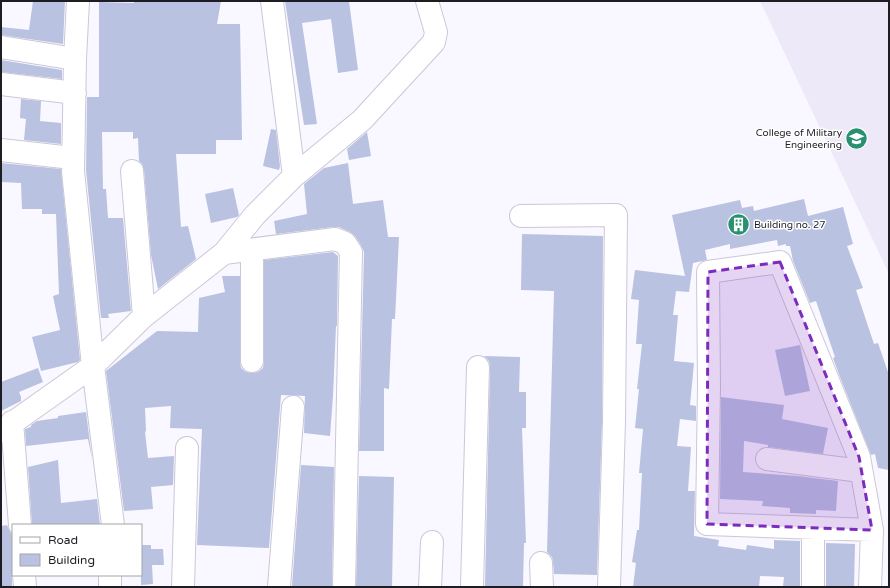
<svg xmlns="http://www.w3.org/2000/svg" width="890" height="588" viewBox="0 0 890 588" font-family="'Varela Round',sans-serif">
<rect width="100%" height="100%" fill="#f9f7ff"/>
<path fill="#ede9f8" d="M760,1H889V274Z"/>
<path fill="#b9c2e0" d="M33,1H65L63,44L1,35V27L29,30Z
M134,1H221L217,24H240L242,140H216V154H176L181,227L188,226L196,259L158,289L151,255L144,170L142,164L139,161L138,138L133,139V132H102L103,189H106L108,218H123L131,311L108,314L109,318H101L86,170L87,97H99V2L134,3Z
M285,1H349L358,70L338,73L331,19L302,23L317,124L304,125Z
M1,60L62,70V79L1,72Z
M21,99L41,101L40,121L61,123V144L24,140L26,119L20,118Z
M271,129L276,130L280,166L279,170L263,166Z
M367,132L371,156L349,160L347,149Z
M1,163L61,169L80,360L78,362L41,371L32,337L60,330L53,296L59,294L56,214H42V209H22L21,183L1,182Z
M348,163L353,204L383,200L388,237H399L395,319H392L389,389L384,388V451H359L364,252L361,245L355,236L350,232L339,227H333L276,234L274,221L307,214L304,184L324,168Z
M233,188L239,215L237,217L211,223L205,194Z
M804,199L808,216L843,207L853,244L847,246L863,288L856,290L874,344L878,343L889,375V470L878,468L875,454L871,455L840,377L833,358L835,357L816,301L810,303L793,261L790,246H786V244L778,246L777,240L730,249V244L705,250L707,260L693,263L689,292L676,291L673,315H678L674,361L694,363L690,405L696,406V421L680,419L677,446L691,447L688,491H695L694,536L719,540L718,546L746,550L747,545L774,549V540L800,541V587H783L784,577L760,576L759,587H633L636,563L632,562L637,530H639L642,473H639L643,429L635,428L639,389H637L642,344H636L639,300L631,299L635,270L685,276L672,215L740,200L742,208L753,206L754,211Z
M522,234L603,236L602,422L597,575L554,574L553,562L552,557L547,552L554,291L521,290Z
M333,252L338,256L337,326H336L333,396L330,436L304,433L305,396L281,395L269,548L197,545L202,429L170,428L171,406L145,408L146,431L145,432L148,458L174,456L173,485L151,487L153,509L124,511L106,371L157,331L198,332L199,298L225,292L222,276H240V361L241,368L246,372L252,373L258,372L263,368L264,361V260Z
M800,345L810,391L785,396L775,350Z
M484,356L520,357L519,392H526V428H522L526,543H524L523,586H485L490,367L489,361Z
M38,368L43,382L19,392L21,397V401L1,411V382Z
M721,397L784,405L782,419L828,428L823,454L768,447V445L744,441L743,472L798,476L838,481L836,511L816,510V514L790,513V508L762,506L763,501L720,499Z
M86,412L92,459L88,439L26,446L25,429L31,427V425L37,421L58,418V416Z
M58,460L61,503L97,499L100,525H32L28,467Z
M301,465L334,467L332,587L292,586Z
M359,476L394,477L392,587H356Z
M7,525L10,532L13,535V569L12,576V587H1V526Z
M826,543L855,544L854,587H826Z
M141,545H151V549H163L164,565H152L153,584L141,585Z"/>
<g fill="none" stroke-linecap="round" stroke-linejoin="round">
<defs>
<path id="minor" d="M78,1L75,59L73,171L93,366L113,525
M272,1L294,176
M1,47L75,59
M1,84L75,93
M1,150L72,158
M132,171L144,316
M521,216L616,215L614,422L609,587
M252,250V361
M224,253L335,239L345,243L351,252L344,587
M12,422L20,525
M1,431L93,366L144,316L224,253L255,215L294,176L362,120L434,42L436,32L427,1
M767,459L861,471
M541,563L542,587
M24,575L25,587
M110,587V575
M183,587L187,448
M279,587L293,407
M430,587L432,542
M472,587L478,367
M813,587V528
M870,587L872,530L859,457L780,262L708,272L709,386L707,524L872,530"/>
</defs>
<use href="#minor" stroke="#ccc7d8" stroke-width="24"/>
<use href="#minor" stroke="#fff" stroke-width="22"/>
</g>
<path fill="#7b2cbf" fill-opacity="0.2" stroke="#7b2cbf" stroke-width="3" stroke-dasharray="8 5" stroke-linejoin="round" d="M780,262L859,457L872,530L707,524L708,272Z"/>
<defs>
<symbol id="university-disc" viewBox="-11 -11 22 22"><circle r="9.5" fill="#29916f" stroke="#fff"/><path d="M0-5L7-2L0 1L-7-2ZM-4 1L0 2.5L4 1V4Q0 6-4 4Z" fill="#fff"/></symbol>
<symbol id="building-disc" viewBox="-11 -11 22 22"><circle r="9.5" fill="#29916f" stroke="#fff"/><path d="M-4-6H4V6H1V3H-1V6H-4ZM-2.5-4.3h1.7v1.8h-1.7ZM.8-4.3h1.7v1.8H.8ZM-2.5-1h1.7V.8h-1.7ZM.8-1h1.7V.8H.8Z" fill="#fff"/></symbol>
</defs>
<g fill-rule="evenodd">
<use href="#university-disc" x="844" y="126" width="25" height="25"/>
<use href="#building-disc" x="726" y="212" width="25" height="25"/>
</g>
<g text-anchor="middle" stroke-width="3" stroke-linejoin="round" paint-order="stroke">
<g font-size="10" fill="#1f1d24" stroke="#fff" text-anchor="end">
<text x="842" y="136">College of Military<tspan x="842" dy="12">Engineering</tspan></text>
<text x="754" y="228" text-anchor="start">Building no. 27</text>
</g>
</g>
<rect width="890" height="588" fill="none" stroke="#1f1d24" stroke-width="4"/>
<rect x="12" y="524" width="130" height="52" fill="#ffffff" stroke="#a5a5a7"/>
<rect x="20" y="537" width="20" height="6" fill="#ffffff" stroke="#a5a5a7"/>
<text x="48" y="544" font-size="12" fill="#1f1d24">Road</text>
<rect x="20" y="554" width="20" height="12" fill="#b9c2e0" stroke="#a5a5a7"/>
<text x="48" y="564" font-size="12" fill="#1f1d24">Building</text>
</svg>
